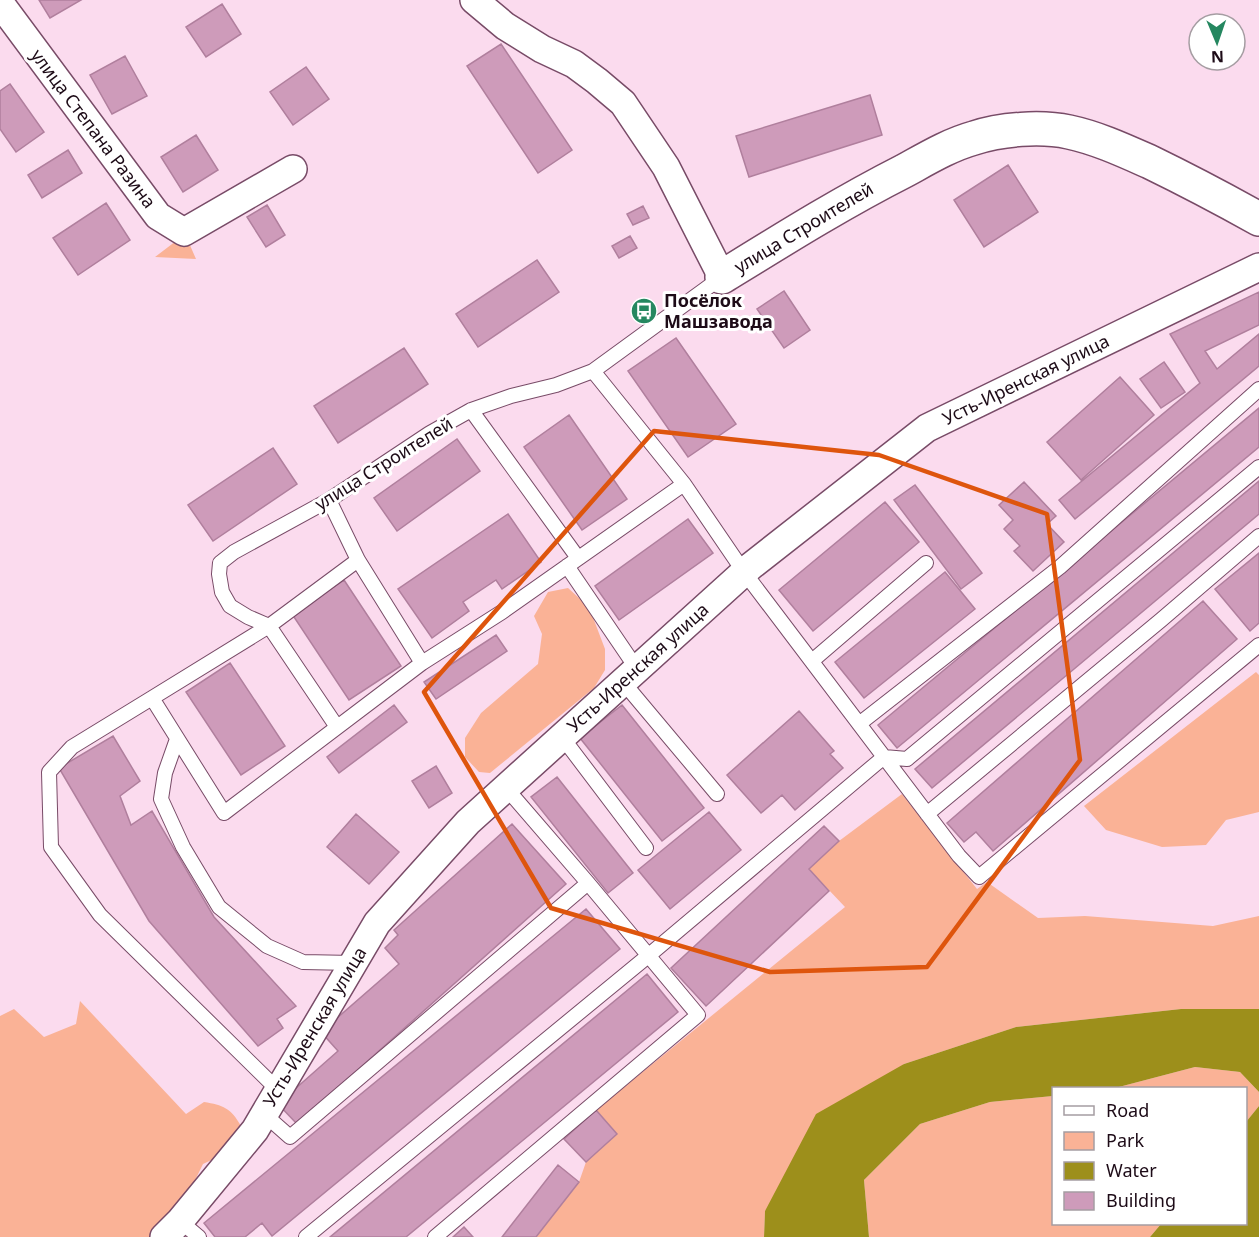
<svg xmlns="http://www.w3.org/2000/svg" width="1259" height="1237" viewBox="0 0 1259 1237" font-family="'Noto Sans',sans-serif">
<rect width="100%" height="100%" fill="#fbdbee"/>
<path fill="#fab296" d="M176,241L189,243L196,259L155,257Z
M568,588L589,607L605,649V670L594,688L490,773L479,772L465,757V738L481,713L538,664L542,634L534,616L548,592Z
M1256,672L1259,675V812L1226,820L1206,845L1162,847L1106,830L1084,806Z
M902,794L977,889L987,882L1038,918L1085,916L1213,926L1259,916V1009H1181L1016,1027L904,1064L765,1211L764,1237H536L579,1182L586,1162L617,1134L596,1110L845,907L809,869L839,841Z
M80,1001L186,1114L204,1102C223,1105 231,1108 241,1126L222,1155L203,1164L175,1221L158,1237H0V1016L14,1009L44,1037L76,1024Z
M1195,1067L1240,1072L1259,1092V1106L1246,1122V1088H1115Z
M1053,1096L1054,1224H1161L1150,1237H869L864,1180L920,1124L990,1102Z"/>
<path fill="#9d8f1b" d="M1181,1009H1259V1092L1240,1072L1195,1067L1115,1088H1054L1053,1096L990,1102L920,1124L864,1180L869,1237H764L765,1211L816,1114L904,1064L1016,1027Z
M1259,1106V1237H1150L1161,1224H1246V1122Z"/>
<path fill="#ce9bba" stroke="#b07f9d" stroke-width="1.5" d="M39,0H81L50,18Z
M222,4L241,34L206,57L186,27Z
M501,44L572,150L538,173L467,66Z
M125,56L147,96L112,114L90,75Z
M306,67L329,99L293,125L270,92Z
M10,84L44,132L16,152L0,129V91Z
M870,95L882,135L749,177L736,136Z
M196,135L218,170L183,192L161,157Z
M68,150L82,173L42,198L28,175Z
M1008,165L1038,212L984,247L954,200Z
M106,203L130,240L78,275L53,238Z
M267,205L285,235L266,247L247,217Z
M643,206L649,218L633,225L627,214Z
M630,236L637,248L619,258L612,246Z
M537,260L559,292L478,347L456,314Z
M784,291L810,330L784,348L757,309Z
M1259,292V325L1205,351L1217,369L1259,334V366L1075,519L1059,500L1200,383L1170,334Z
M676,338L736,424L688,457L628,371Z
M404,348L428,384L338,443L314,406Z
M1164,362L1185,392L1161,408L1140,379Z
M1120,377L1154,415L1081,480L1047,442Z
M1259,408V447L897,748L878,725Z
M569,415L627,499L582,530L524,447Z
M457,439L480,471L397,531L374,498Z
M273,448L297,484L213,541L188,505Z
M1259,481V514L932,788L915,769Z
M1024,482L1056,516L1047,524L1064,542L1033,571L1014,551L1020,546L1004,529L1013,520L999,505Z
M915,485L982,573L961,589L894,500Z
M885,502L919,542L813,631L779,590Z
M508,514L541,562L502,589L496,580L463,602L469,611L432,638L398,589Z
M688,519L713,553L619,620L595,586Z
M1259,553V623L1250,631L1215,589Z
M945,572L975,609L864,698L835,662Z
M344,580L401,666L349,700L292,614Z
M1203,601L1237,639L993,851L976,832L964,842L947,823Z
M496,635L507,651L436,699L424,682Z
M230,663L285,746L241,775L186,692Z
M394,705L407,722L339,773L327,757Z
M622,705L704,808L662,841L580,738Z
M799,711L834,751L830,754L843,768L795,810L782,795L761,813L727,775Z
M113,736L140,781L120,796L131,825L152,811L214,917L296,1006L277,1019L283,1028L258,1046L149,921L59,768Z
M436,766L452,793L429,808L412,781Z
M557,777L633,873L608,893L531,797Z
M709,812L741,850L670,909L638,870Z
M356,814L399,852L369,884L327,847Z
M512,824L566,884L297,1124L278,1104L338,1051L321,1032L399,964L385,948L398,935L394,930Z
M824,826L839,841L809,869L829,891L706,1006L671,968Z
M586,909L620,949L272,1236L262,1223L245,1237H215L204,1223Z
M647,974L678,1012L406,1237H330Z
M596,1110L617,1134L586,1162L564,1139Z
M558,1165L579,1182L536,1237H502Z
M464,1227L473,1237H453Z"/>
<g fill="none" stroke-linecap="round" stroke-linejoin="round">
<defs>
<path id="service" d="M593,371L684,484L744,572L959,856L979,877L1259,645
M471,410L578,558
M329,500L358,560L422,663
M358,560L269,626L152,698L224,813L422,663L502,612L684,484
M567,566L637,669
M812,661L926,563
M623,682L717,794
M152,698L72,747L49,772L51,847L100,915L278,1090
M859,724L1060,567L1259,389
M337,727L269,626L248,617L230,606L222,592L219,574L220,563L234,552L329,500L430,433L471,410L511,396L556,385L593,371L722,277
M562,737L646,848
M177,739L165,773L161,799L183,847L219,907L267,946L303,962L353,963
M927,814L1161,620L1259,536
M264,1114L290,1137L588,883
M180,1221L199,1237
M306,1237L648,956L884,757L907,759L1259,467
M435,1237L698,1015L588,883L506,788"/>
<path id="minor" d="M474,0L505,26L542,49L574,64L597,81L623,103L666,167L722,277
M0,3L158,216L184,232L293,169
M164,1237L180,1221L255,1130L377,923L468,822L751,566L927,428L1259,267"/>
<path id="tertiary" d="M722,277C782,240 841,203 904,171C926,159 949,145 974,138C1001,129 1041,126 1069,132C1097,138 1123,150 1150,162C1187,180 1223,199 1259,219"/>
</defs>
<use href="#service" stroke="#784b67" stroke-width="16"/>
<use href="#minor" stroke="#784b67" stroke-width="30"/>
<use href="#tertiary" stroke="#784b67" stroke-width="36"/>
<use href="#service" stroke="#fff" stroke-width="14"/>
<use href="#minor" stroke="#fff" stroke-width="27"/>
<use href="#tertiary" stroke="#fff" stroke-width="33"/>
</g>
<path fill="none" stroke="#de550d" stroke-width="4.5" stroke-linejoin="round" d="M654,431L879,455L1047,514L1080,760L927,967L770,972L551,908L424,692Z"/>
<defs>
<symbol id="bus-disc" viewBox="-11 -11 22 22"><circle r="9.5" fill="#258760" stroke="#fff"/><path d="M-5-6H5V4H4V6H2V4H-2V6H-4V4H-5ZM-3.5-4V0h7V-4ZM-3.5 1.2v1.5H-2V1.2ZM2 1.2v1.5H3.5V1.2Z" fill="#fff"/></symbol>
</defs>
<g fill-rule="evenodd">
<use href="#bus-disc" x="629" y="296" width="30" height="30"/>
</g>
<g text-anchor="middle" stroke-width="6" stroke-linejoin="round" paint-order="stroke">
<g font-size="18" fill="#1d0b17" stroke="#fff">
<text transform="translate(93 129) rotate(53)" y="6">улица Степана Разина</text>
<text transform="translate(804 228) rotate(-31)" y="6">улица Строителей</text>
<text transform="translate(1026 380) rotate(-26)" y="6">Усть-Иренская улица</text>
<text transform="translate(384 464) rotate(-32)" y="6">улица Строителей</text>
<text transform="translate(638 668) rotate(-42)" y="6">Усть-Иренская улица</text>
<text transform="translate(315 1027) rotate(-59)" y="6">Усть-Иренская улица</text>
</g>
<g font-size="18" font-weight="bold" fill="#1d0b17" stroke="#fff" text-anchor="start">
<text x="664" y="307">Посёлок<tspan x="664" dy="21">Машзавода</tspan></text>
</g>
</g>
<rect x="1052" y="1087" width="195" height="138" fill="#ffffff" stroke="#a59da2" stroke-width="1.5"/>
<rect x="1064" y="1106" width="30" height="9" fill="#ffffff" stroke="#a59da2" stroke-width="1.5"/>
<text x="1106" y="1117" font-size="18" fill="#1d0b17">Road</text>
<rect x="1064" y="1132" width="30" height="18" fill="#fab296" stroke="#a59da2" stroke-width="1.5"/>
<text x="1106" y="1147" font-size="18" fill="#1d0b17">Park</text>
<rect x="1064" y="1162" width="30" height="18" fill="#9d8f1b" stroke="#a59da2" stroke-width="1.5"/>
<text x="1106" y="1177" font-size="18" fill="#1d0b17">Water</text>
<rect x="1064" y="1192" width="30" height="18" fill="#ce9bba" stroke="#a59da2" stroke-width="1.5"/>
<text x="1106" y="1207" font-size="18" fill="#1d0b17">Building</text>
<g transform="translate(1217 42) rotate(178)"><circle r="28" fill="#ffffff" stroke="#a59da2" stroke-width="1.5"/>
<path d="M0-4.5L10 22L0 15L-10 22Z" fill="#258760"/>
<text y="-9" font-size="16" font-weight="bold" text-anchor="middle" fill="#1d0b17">N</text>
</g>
</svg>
